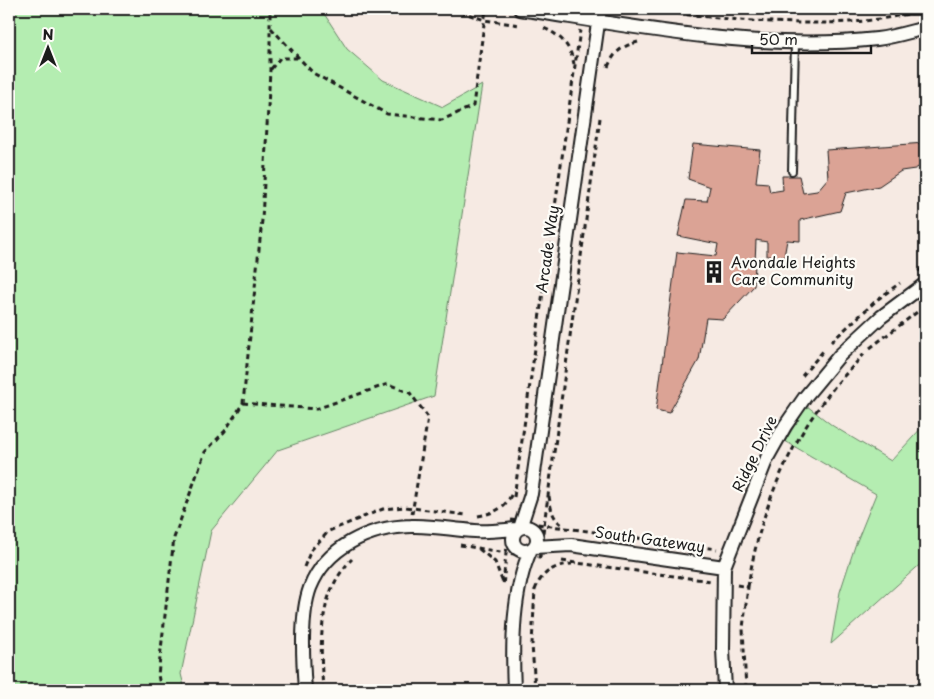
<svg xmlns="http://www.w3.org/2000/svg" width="934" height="699" viewBox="0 0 934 699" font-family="'Playpen Sans',sans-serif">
<rect width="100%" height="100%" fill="#f6eae3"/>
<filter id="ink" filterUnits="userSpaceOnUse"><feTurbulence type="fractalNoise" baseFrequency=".02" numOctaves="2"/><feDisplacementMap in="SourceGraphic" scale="10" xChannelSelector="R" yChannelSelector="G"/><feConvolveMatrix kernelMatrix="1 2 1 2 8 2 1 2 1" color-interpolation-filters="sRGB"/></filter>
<g filter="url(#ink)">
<path fill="#b4edb1" stroke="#688466" d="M9,9H321L347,49L383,80L443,107L482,85L434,396L278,450L211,531L181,674L185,690H9Z
M807,406L833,426L891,461L925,424V560L831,644L840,592L855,546L876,494L785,441Z"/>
<path fill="#dba395" stroke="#1c1c1c" d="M925,143V163L915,169L901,171L879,186L846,193L840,211L800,220V241L787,240L784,257L767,256V242L756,240L754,286L723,319L706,318L699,360L669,413L656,410L677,252L716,256L718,244L678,236L686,200L707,201L710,187L688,179L693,144L760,150L756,182L768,183L770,192L783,190L782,176H799L803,193L817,191L828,178L826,150Z"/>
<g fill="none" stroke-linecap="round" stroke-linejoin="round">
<defs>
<path id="lane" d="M792,171L795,42"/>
<path id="street" d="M520,9C637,27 759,52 877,39C893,37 909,32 925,28
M513 539a12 12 0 1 1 24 0a12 12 0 1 1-24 0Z
M520,528L531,494L600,9
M534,547L571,545L724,567
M305,690C303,662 300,615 310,588C326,547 369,527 411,526C432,525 454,530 475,531C489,532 503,530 517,529
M514,690C512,645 512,591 531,549
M725,690L723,649L724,567L767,458L785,426L805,397L839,356L881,317L925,284"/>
</defs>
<use href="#lane" stroke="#1c1c1c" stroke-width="10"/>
<use href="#street" stroke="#1c1c1c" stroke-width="16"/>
<path stroke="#1c1c1c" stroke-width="3" stroke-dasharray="5 4" stroke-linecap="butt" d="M452,9L485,20L519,25
M642,9C711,18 780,26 850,22C875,21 901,15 925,11
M271,28L313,73L387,114L442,120L473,106L486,9
M544,28C561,36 570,45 574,64
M608,67C614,52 622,46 638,42
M271,69L280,58H297
M600,118L544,525L717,549
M918,271L925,267
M831,342L878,299L900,283
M870,348L925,306
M802,376L824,350
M243,403L316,409L388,384L410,393L428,417L412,514
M549,496C551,509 552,519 564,526
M514,497L580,30
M478,516C495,513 506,508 513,491
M511,520L544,525L540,557L506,553Z
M460,545L506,553L503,587
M479,549L495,562L503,583
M562,561L711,581
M304,567L311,550L329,531L383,509L405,507L466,515
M737,585L748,587L743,628L746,690
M748,587C758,519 784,452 826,398C837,382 851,369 864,354
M535,590C541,573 554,565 572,564
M161,690L158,675L174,538L205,452L225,431L243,403L262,220L270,70V9
M323,690C320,644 317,594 352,559
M535,690L532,644L535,589
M918,690L925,684"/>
<use href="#lane" stroke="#fdfcf7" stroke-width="6"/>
<use href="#street" stroke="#fdfcf7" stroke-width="12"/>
</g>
</g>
<defs>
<symbol id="building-bare" viewBox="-9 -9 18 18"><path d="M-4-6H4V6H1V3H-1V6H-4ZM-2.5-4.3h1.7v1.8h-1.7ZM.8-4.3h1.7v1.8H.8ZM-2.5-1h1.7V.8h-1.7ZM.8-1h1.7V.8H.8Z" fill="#1c1c1c" stroke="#fdfcf7" stroke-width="2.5" paint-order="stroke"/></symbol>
</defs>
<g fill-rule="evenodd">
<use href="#building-bare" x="698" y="256" width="32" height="32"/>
</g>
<g text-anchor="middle" stroke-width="4.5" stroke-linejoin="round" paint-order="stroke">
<g font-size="15" fill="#1c1c1c" stroke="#fdfcf7">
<text transform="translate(548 249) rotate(-82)" y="5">Arcade Way</text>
<text transform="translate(755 454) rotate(-64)" y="5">Ridge Drive</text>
<text transform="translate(650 540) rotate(8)" y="5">South Gateway</text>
</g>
<g font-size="15" fill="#1c1c1c" stroke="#fdfcf7" text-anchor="start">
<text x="731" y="268">Avondale Heights<tspan x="731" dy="17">Care Community</tspan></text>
</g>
</g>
<rect width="934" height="699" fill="none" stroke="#fdfcf7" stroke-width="30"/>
<rect x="15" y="15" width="904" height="669" fill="none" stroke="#1c1c1c" stroke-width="2" filter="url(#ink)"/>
<g transform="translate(48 48)" stroke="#fdfcf7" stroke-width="4" paint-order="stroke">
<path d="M0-4L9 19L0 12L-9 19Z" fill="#1c1c1c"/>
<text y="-8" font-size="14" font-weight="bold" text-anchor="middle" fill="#1c1c1c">N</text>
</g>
<path d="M752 45v8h119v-8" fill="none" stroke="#1c1c1c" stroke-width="2.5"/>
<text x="759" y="45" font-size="15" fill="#1c1c1c" stroke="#fdfcf7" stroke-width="4" paint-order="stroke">50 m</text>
</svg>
